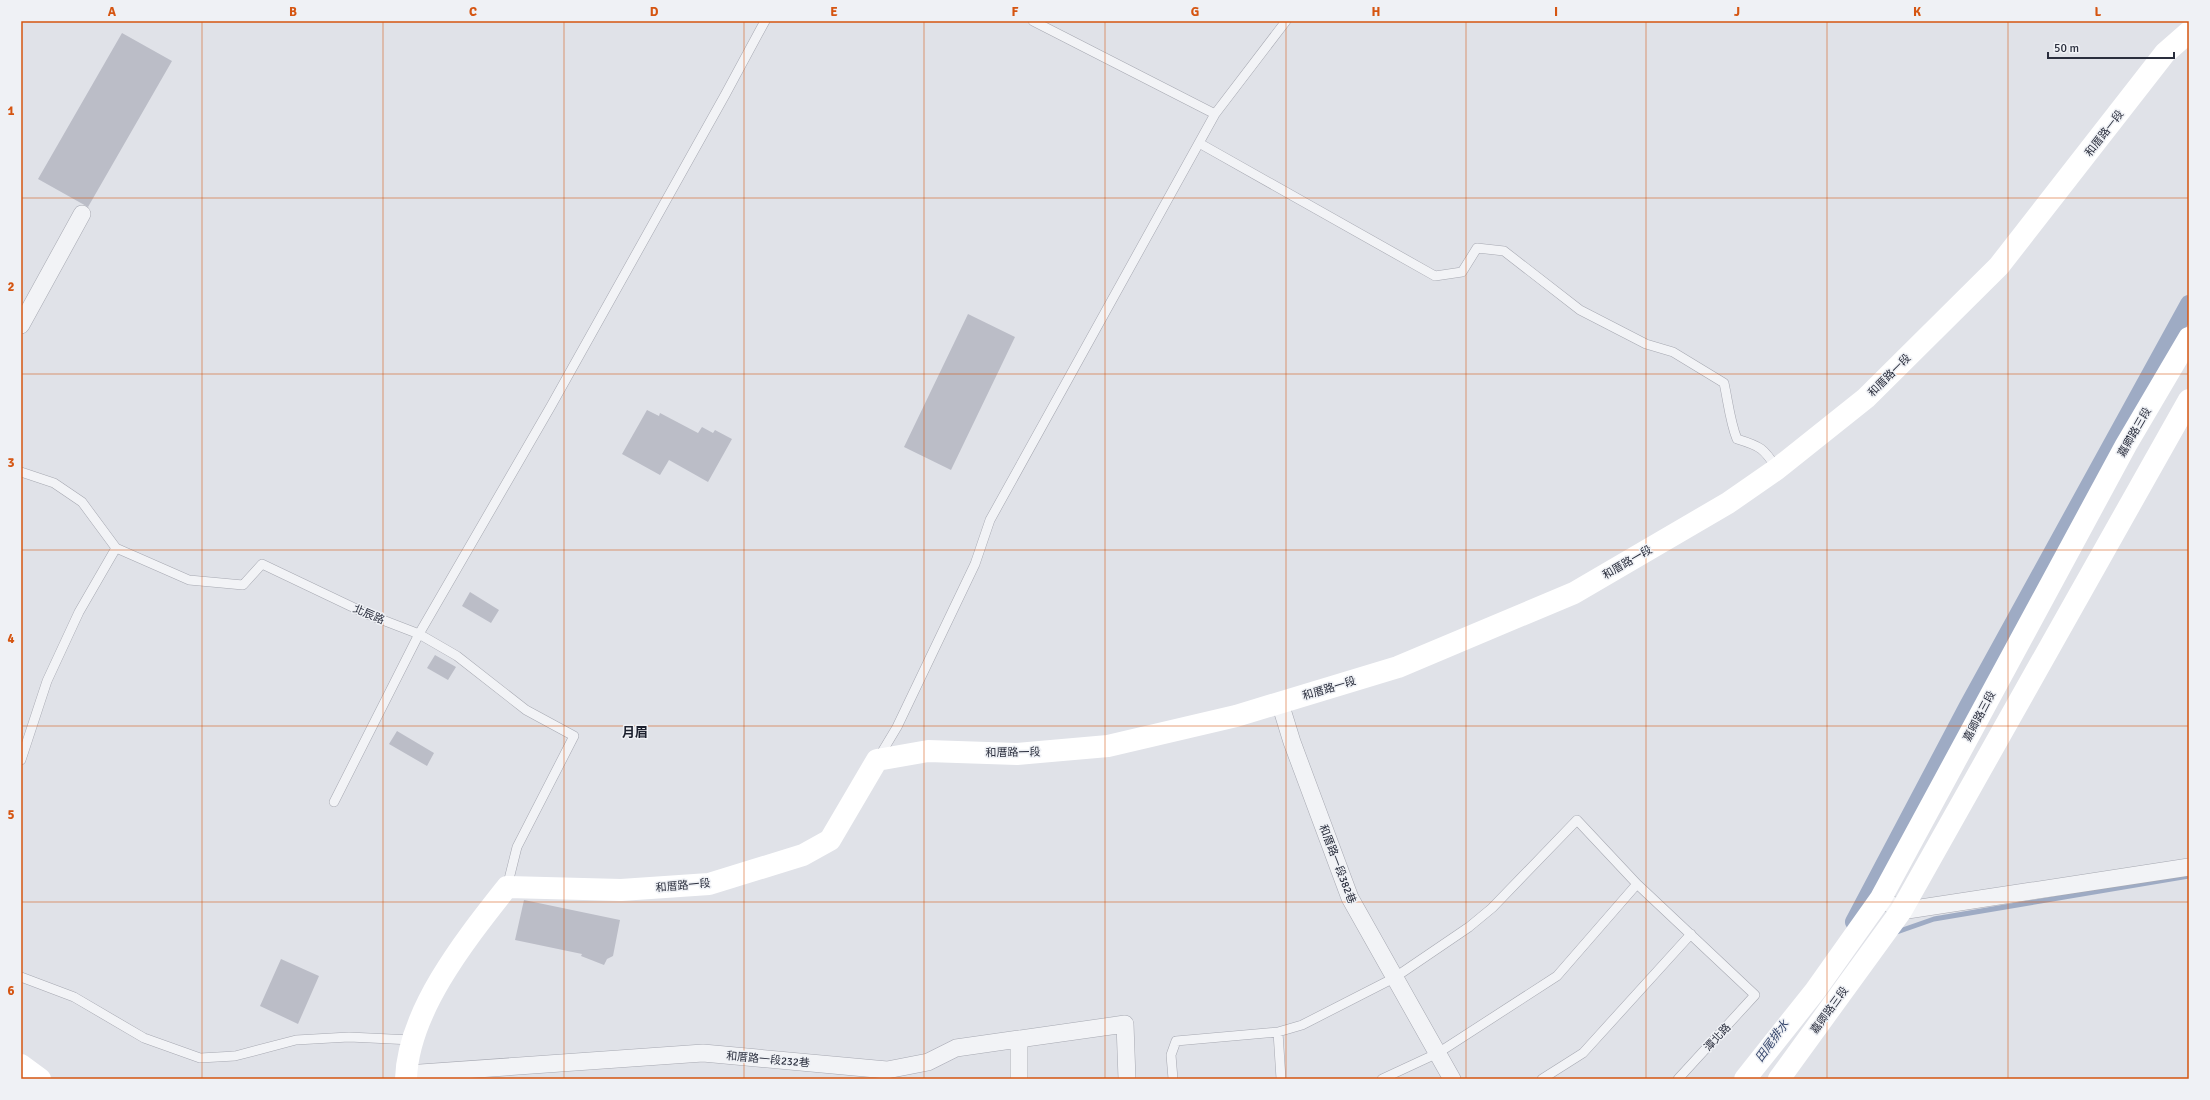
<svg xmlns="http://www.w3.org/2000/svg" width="2210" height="1100" viewBox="0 0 2210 1100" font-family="Signika,'Noto Sans TC',sans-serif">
<rect width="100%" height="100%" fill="#e0e2e8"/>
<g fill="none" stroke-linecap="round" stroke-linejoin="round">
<path stroke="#9eabc4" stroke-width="5" d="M1894,933L1934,919L2189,876"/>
<path stroke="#9eabc4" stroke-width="18" d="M1854,922L1968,706L2189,304"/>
</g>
<path fill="#bbbdc7" d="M122,33L172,61L88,207L38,179Z
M968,314L1015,337L951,470L904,447Z
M647,410L659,416L660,413L698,433L702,427L713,433L715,430L732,439L708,482L669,460L660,475L622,454Z
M470,592L499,610L491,623L462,606Z
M435,655L456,667L448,680L427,668Z
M397,731L434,753L427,766L389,744Z
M524,900L620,920L613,956L607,959L604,965L581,956L582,954L515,940Z
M281,959L319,976L298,1024L260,1006Z"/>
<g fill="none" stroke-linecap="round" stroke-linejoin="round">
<defs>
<path id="lane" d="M1033,21L1215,114
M1199,143L1435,276L1462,272L1477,248L1504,251L1580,310L1646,344L1673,352L1724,383C1728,401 1730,422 1737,439C1760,446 1764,448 1777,469
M21,472L54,483L82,502L116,548L189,580L243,585L262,564L367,614L419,634L457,656L526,710L574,736L517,847L507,887
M879,757L897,727L975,564L990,520L1215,114L1286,21
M21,760L47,681L79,612L116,548
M334,802L419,634L551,406L725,95L765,21
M21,977L74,997L144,1038L200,1058L235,1056L296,1040L349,1037L412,1040
M1278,1032L1281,1079
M1173,1079L1171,1055L1176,1041L1278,1032L1302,1025L1394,978L1469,927L1492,908L1577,820L1637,884L1755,995L1678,1079
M1382,1079L1438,1053L1557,976L1637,884
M1542,1079L1583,1053L1691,934"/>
<path id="street" d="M21,325L82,214
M1280,703L1292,742L1350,898L1452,1079
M1881,898L1901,911L2189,867
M1019,1039V1079
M406,1074L703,1053L887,1070L928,1062L956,1048L1125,1024L1127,1079"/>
</defs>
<use href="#lane" stroke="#a6a8b1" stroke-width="10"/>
<use href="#street" stroke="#a6a8b1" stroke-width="18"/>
<use href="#lane" stroke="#f2f3f6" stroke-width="9"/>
<use href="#street" stroke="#f2f3f6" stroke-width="17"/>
<path stroke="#fff" stroke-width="22" d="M21,1065L40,1079
M406,1079C408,1011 466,939 507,887L621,890L709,884L803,855L830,840L877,760L928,751L1017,754L1108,746L1236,716L1398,667L1574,593L1728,503L1777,469L1866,398L1999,266L2165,53L2189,32
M1745,1079L1815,991L1881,898L2126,445L2189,338
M1779,1079L1901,911L2189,400"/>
</g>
<path fill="none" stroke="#d55511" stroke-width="1" stroke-opacity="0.55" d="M202,21V1079M383,21V1079M564,21V1079M744,21V1079M924,21V1079M1105,21V1079M1286,21V1079M1466,21V1079M1646,21V1079M1827,21V1079M2008,21V1079M21,198H2189M21,374H2189M21,550H2189M21,726H2189M21,902H2189"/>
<g text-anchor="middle" stroke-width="3" stroke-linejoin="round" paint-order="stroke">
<g font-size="11" fill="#2a2e3d" stroke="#eff1f5">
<text transform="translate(2104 133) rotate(-52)" y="4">和厝路一段</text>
<text transform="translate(1889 375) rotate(-45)" y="4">和厝路一段</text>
<text transform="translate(2134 432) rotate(-60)" y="4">嘉卿路三段</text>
<text transform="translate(1627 562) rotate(-30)" y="4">和厝路一段</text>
<text transform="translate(369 614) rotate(23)" y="4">北辰路</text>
<text transform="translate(1329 688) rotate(-17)" y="4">和厝路一段</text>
<text transform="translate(1979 716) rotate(-62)" y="4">嘉卿路三段</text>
<text transform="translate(1013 752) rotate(-1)" y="4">和厝路一段</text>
<text transform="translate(1338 864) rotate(69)" y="4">和厝路一段382巷</text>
<text transform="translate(683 885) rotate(-5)" y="4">和厝路一段</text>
<text transform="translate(1829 1010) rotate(-54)" y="4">嘉卿路三段</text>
<text transform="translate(1717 1037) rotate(-47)" y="4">潭北路</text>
<text transform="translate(768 1059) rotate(5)" y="4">和厝路一段232巷</text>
</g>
<g font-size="12" font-style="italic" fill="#38486d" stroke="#eff1f5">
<text transform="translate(1772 1041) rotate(-54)" y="4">田尾排水</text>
</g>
<g font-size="13" font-weight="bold" fill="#1c202e" stroke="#eff1f5">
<text x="635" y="737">月眉</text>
</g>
</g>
<rect width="2210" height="1100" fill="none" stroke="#eff1f5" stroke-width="44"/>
<path d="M2048 52v6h126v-6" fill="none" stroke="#2a2e3d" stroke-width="2"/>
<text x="2054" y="52" font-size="12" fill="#2a2e3d" stroke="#eff1f5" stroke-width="3" paint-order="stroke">50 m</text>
<rect x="22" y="22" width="2166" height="1056" fill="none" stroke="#d55511" stroke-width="1.5"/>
<g font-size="13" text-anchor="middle" font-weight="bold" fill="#d55511">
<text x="112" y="16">A</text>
<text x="293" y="16">B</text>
<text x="473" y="16">C</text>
<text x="654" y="16">D</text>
<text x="834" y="16">E</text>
<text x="1015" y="16">F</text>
<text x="1195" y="16">G</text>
<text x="1376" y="16">H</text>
<text x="1556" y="16">I</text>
<text x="1737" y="16">J</text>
<text x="1917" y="16">K</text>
<text x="2098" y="16">L</text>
<text x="11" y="115">1</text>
<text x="11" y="291">2</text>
<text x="11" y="467">3</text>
<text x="11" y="643">4</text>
<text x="11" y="819">5</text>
<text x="11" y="995">6</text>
</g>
</svg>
